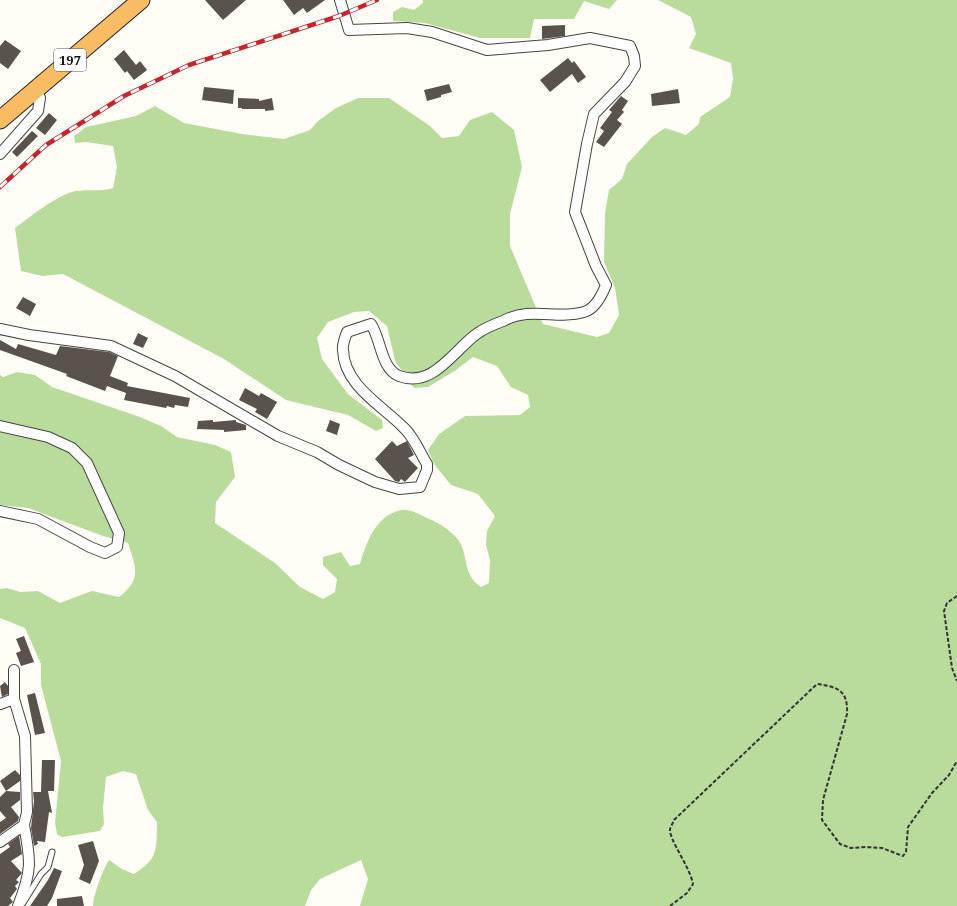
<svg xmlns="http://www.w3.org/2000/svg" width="957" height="906" viewBox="0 0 957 906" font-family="'Noto Serif',serif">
<rect width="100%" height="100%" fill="#fffdf5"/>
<path fill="#b9dc9c" d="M423,0H617L609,9L584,1L574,19H534L530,38H480L425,23L393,21V12L402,7L414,10L423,3Z
M658,0H957V906H360L368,879L361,860L320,879L311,890L305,906H93C93,896 103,869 109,860L122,869L134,874C159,858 156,850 157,822L148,810L136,774L123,771L106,777L103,808L104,824L100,831L62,837L57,834L55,823L61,761L41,685V664L25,628L0,618V589L7,588L20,592L38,591L60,603L92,591L119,597C142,579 136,568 128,543L103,536L28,508L0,505V375L3,377L17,372L35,375L52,387L140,417L161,426L177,437L215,445L231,452L235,477L216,502L215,523L275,563L300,587L323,599L335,592L337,579L323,565V557L341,552L350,566L360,564C366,543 376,515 401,510C409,509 419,514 427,518C439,523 451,530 459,541C469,557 462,574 481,587L489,583L490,560L486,545L487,531L495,516L478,494L451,485L434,464L428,450L439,434L465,416L520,415L530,407L528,395L511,387L497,366L473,357L456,370L428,387L414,388L395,361L387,326L369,311L354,312L328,322L317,338L322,359L348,394L382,420L383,428L376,431L348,415L286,400L224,359L63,274L42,276L21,271L15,228C30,217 58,194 76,191C90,189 99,192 113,188L117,167L113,146L86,142L75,143L74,136L86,127L136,116L155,106L184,123L242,134L284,139L310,130L318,121L336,108L358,98H389L430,126L442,138L459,136L470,120L492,112L514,130L522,167L510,214V246L543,324L597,337L609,333L619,315L615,288L604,262L605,213L609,190L622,179L627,164L652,137L665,128L686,135L699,124L700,117L730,97L733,79L731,63L689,48L696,34L691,17Z"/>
<path fill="#5a524d" d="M205,0H246L223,20Z
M283,0H325L307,13L303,8L294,15Z
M565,25V36L542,39V26Z
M5,40L21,51L8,69L0,63V46Z
M124,50L136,65L140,61L147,70L134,80L127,71L125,73L114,59Z
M568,58L572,63L574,61L586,77L578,83L572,74L550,92L540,80Z
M449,84L452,92L441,95V97L427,101L424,90Z
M204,87L234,90L233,104L202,100Z
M678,89L680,103L652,106L651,94Z
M621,96L628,101L622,110L624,112L617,120L622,124L604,147L596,142L604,131L600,128L612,112L609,110Z
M238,98L259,99V101L272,98L274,110L265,111V109H242V108H238Z
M49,113L57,120L45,135L36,128Z
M32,131L38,136L17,157L12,152Z
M23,297L36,304L30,316L16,308Z
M138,333L148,338L143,348L133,344Z
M0,340L16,349L18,344L56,355L60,346L109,352L118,356L110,376L128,383L127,386L190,398L188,407L175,405L174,408L167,406L166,408L124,400L126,393L107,386L105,391L66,376L67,374L0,350Z
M245,388L259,396L261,393L277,402L267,419L255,412L257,409L239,400Z
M213,420V422L236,420V422L246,425V430L224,432V430L197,429L198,421Z
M330,420L340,424L337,435L326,431Z
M392,441L397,446L407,441L414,455L408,458L418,468L405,482L401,479L399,482L395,481L375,459Z
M24,636L34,662L21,666L16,653L21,651L16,639Z
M5,682L8,686V694L2,697L0,686Z
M35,693L45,733L35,735L27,695Z
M42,760H55L54,791H48L52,813L49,812L45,842L37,841L38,844L34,846L31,828L34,801L33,792H41Z
M15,770L20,775V781L6,791L0,781Z
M6,791L20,792V800L11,807L19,817L18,821L0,834V822L6,818L0,811V797Z
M19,836L22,854L11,861L22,873L16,880L19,882L15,886L17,889L10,898L13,902L8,906H0V854L10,847L8,844Z
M93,841L99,861L90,884L79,879L84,865L78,845Z
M54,868L62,871L52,898L47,906H30L48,880Z
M82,896L84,906H57V899Z"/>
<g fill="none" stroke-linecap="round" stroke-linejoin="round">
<defs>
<path id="service" d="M23,903L41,874L48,867L52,852"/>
<path id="minor" d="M0,154L38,111L40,98L36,90
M0,329L29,335L111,346L175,376L278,436L317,452L339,465L375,482L399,489L420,487L427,470V464C420,453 414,437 404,428C383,406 344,386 343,350C342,345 345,338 347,332L371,324C381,339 381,369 399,376C434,389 455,348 478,333C485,328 495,324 503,321C531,306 557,320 584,312C595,309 602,295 606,285L596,266L575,212L587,144L594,114L625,82L635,66L634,56L630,46L590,38L548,45L487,50L432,32L407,28L349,30L340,0
M0,426L48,437L72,448L87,463L119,533L117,547L105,553L90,547L38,519L0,511
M0,704L14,699
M0,842L24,825L27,812L25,736L14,699V670
M18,906C32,871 31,861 24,825"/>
<path id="trunk" d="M0,120L141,0"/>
</defs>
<use href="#service" stroke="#444" stroke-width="7"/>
<use href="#minor" stroke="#444" stroke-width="12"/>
<use href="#trunk" stroke="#222" stroke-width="19"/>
<path stroke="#333" stroke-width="2" stroke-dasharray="4 2" stroke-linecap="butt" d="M957,596L947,603L944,611L952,668L957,681
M670,906L687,893L693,884C690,867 669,840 670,829C671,826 673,823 674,820L817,684C839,687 848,691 847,714L823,800L822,820L840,844L851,848L865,847L882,848L903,856L906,852L908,827L932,793L949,775L957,761"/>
<use href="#service" stroke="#fff" stroke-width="5"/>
<use href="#minor" stroke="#fff" stroke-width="10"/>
<use href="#trunk" stroke="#f7bc64" stroke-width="17"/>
<defs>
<path id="rail" d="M0,187L46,145L124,96L189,65L339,16L377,0"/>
</defs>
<use href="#rail" stroke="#c4262e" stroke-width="4.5"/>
<use href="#rail" stroke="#fff" stroke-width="3" stroke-dasharray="9" stroke-linecap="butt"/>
</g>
<g text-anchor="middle" stroke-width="4" stroke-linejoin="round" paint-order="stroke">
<rect fill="#fff" stroke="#585858" stroke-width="1" x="54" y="49" width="32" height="22" rx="3"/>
<g font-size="13" font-weight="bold" fill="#111">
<text x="70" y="65">197</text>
</g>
</g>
</svg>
